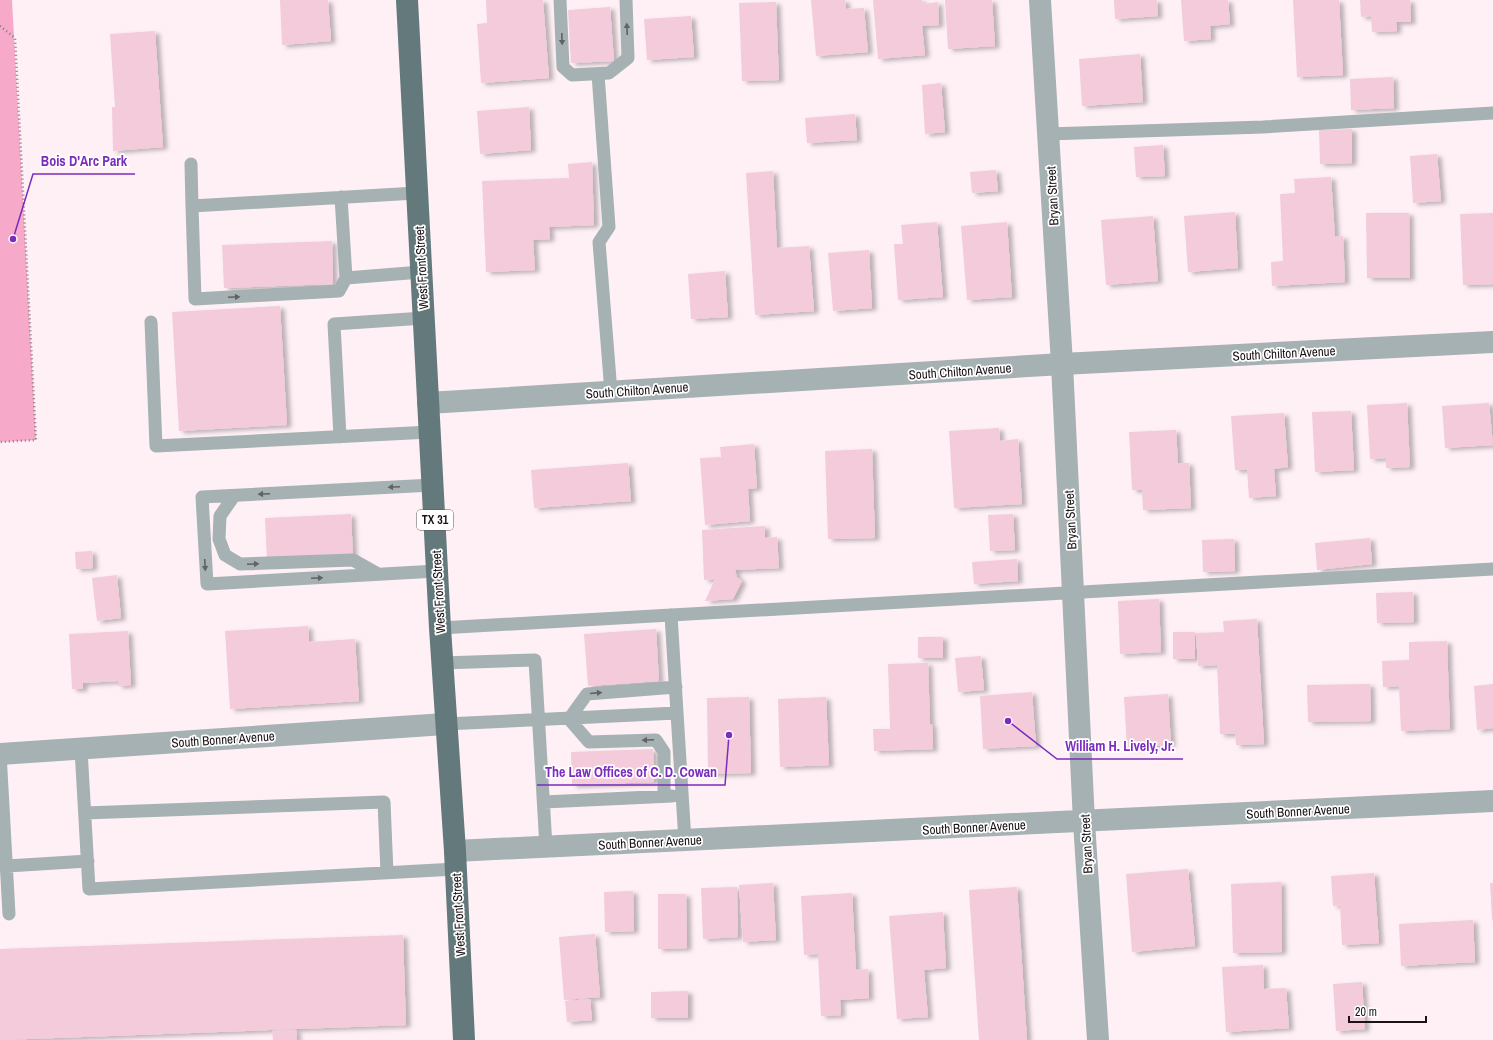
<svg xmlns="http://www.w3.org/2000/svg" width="1493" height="1040" viewBox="0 0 1493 1040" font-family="'Archivo Narrow',sans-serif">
<defs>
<filter id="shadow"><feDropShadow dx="4.5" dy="2.5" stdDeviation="2" flood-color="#0004"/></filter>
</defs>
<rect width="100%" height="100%" fill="#fff0f5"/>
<path fill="#f6a9c8" d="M0,0H12L36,440L0,442Z"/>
<path fill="#f3cbda" filter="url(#shadow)" d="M280,0H328L331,41L282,45Z
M486,0H543L549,78L481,83L477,24L487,23Z
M811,0H845L846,9L864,8L868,52L816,56Z
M873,0H922L923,4L938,2L939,25L922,26L925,55L878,59Z
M945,0H992L995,46L948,49Z
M1114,0H1157L1158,16L1115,19Z
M1181,0H1228L1230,24L1210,26L1211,39L1184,41Z
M1293,0H1339L1343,75L1297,77Z
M1360,0H1410L1411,22H1396L1397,31L1372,32L1371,16L1361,17Z
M776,2L779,80L742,81L739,3Z
M610,7L614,61L571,63L568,10Z
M691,16L694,57L647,60L644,19Z
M155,31L163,147L113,151L112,107H115L110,34Z
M1140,54L1143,102L1082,106L1079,59Z
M1393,77L1394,108L1351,110L1350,79Z
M941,83L945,132L925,134L922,85Z
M529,107L531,150L480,154L477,111Z
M855,114L857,140L807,143L805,118Z
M1352,129V163L1320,164L1319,130Z
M1163,145L1165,176L1136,177L1134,147Z
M1437,154L1441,201L1413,203L1410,156Z
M592,162L594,225L549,227L550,239L533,240L535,270L486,272L482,181L569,178L568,164Z
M996,170L998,191L972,193L970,172Z
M773,171L777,248L809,246L814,311L755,315L746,173Z
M1331,177L1335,237L1343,236L1345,282L1272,286L1271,262L1283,261L1280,194L1295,193L1294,179Z
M1235,212L1238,268L1188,272L1184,216Z
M1366,213H1409L1410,278H1367Z
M1493,213V284L1463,285L1460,214Z
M1153,216L1158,281L1106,285L1101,220Z
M937,222L943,297L898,300L894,244H903L901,225Z
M1007,222L1012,297L967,300L961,226Z
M332,241L333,284L224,288L222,245Z
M869,250L872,308L833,311L828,253Z
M725,271L728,317L691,319L688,274Z
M280,306L287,425L179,431L172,312Z
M1407,403L1410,467L1386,468V458L1370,459L1367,405Z
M1489,403L1493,445L1445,448L1442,406Z
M1351,411L1354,470L1315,472L1312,412Z
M1284,413L1288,467L1274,469L1276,496L1249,498L1247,470H1235L1231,416Z
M999,428L1000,441L1018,439L1022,504L954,508L949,431Z
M1176,430L1178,463H1189L1191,508L1143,510L1142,490H1132L1129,432Z
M754,444L757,488L748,489L750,521L705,525L700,458L721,457L720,447Z
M872,449L875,538L828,539L825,451Z
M628,463L631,501L534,508L531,470Z
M351,514L353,557L267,561L265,518Z
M1013,514L1015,550L990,551L988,515Z
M765,526V538L777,537L779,568L735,570L737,577L742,581L733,599L705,601L715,579L704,580L702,530Z
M1370,538L1372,564L1317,570L1315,543Z
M1234,539L1235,571L1203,572L1202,540Z
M92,551L93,568L76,569L75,552Z
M1017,559L1018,581L974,584L972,562Z
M117,575L121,618L97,621L92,578Z
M1413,592L1414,622L1377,623L1376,593Z
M1159,599L1161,652L1120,654L1118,601Z
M1257,619L1264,744L1236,745L1235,734H1220L1217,665L1198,666L1196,633L1224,632L1223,621Z
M308,626L309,642L355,639L359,701L230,709L225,631Z
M656,629L659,681L588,686L584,634Z
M128,631L131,685L118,686V681L83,683V689H72L69,634Z
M1173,632H1195V659H1173Z
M918,637H943V658H918Z
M1447,641L1450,729L1401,731L1399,686L1383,687L1382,661L1409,660V642Z
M981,656L984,690L958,692L955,658Z
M928,663L930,724H932L933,749L874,751L873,729H890L888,664Z
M1370,684L1371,721L1308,722L1307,685Z
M1493,684V728L1477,730L1474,686Z
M1032,692L1036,746L983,749L980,696Z
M1168,694L1171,745L1127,748L1124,697Z
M749,697L751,773L708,774L707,698Z
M826,697L829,765L780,767L778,699Z
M653,749L654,782L572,785L571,752Z
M1188,869L1195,946L1132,952L1126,874Z
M1374,873L1379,943L1342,945L1340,905L1333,906L1331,876Z
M1281,882L1282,952L1233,953L1231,884Z
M773,883L776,940L743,942L739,885Z
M1490,883H1493V920H1492Z
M737,887L738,937L703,939L701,888Z
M1017,887L1027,1040H979L969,890Z
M633,891L634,931L605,932L604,892Z
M852,893L856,970L868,969L869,998L840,1000L841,1015L821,1016L818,954L804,955L801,896Z
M658,894H686L687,948L658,949Z
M943,912L946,968L924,970L928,1017L897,1019L889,916Z
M1473,920L1475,962L1401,966L1399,924Z
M595,934L600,997L564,1000L559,937Z
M403,935L406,1025L0,1040V949Z
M1263,965L1264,989L1286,988L1289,1028L1226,1032L1222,967Z
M1362,982L1365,1029L1336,1031L1333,984Z
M688,991V1018H651V992Z
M590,999L592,1020L567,1022L565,1001Z
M296,1030L297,1040H273L272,1031Z"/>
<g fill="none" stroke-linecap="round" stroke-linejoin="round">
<path stroke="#84797d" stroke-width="2.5" stroke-dasharray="1 3" stroke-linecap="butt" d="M0,26L15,38L36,440L0,442"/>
<path stroke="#a5b1b2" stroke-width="13" d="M560,0L563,67L572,75L609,73L628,58L626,0
M598,74L609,227L599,242L611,392
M1048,134L1263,127L1493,113
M191,164L192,206L416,193
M192,206L195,299L339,291L346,278L341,197
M346,278L421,272
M151,322L156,446L430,432
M340,437L334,324L424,318
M433,485L202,497L207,584L437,571
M234,496L220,516L219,539L225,555L240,564L353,560L378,574
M671,615L677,713
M440,628L1493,569
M442,663L535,660L546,847
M445,724L677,713L685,841
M81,749L89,889L456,869
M0,753L9,914
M664,796V752L656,740L589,742L569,719L587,694L676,687
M544,802L672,796
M85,813L384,802L387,873
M7,866L88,861"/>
<path stroke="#a5b1b2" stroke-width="22" d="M1040,0L1062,364L1084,822L1098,1040
M428,403L1062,364L1493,342
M455,851L1493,801"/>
<path stroke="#a5b1b2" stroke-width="22" d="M0,754L445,724"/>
<path stroke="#63797b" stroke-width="22" d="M407,0L440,628L455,851L464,1040"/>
</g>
<defs><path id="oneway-solid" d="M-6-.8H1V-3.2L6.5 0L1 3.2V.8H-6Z"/></defs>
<g fill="#606264">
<use href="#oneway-solid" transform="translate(627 29) rotate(-92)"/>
<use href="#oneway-solid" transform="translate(562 39) rotate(88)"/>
<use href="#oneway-solid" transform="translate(234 297) rotate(-3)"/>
<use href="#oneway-solid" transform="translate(394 487) rotate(177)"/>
<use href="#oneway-solid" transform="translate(264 494) rotate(177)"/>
<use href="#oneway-solid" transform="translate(253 564) rotate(-2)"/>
<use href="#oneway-solid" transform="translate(205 565) rotate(87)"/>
<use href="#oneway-solid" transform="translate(317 578) rotate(-3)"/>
<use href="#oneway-solid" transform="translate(596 693) rotate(-5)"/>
<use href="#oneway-solid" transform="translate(648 740) rotate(178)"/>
</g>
<g text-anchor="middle" stroke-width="3.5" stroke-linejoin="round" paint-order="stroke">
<rect fill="#fff" stroke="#5f595b" stroke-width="1" x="417" y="510" width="36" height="20" rx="3"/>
<g font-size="12" font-weight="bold" fill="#1a1215">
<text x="435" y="524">TX 31</text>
</g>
<g font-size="13" fill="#1a1215" stroke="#fff">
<text transform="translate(1052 196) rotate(-93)" y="5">Bryan Street</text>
<text transform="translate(421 268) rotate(-93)" y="5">West Front Street</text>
<text transform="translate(1284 353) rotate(-3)" y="5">South Chilton Avenue</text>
<text transform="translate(960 371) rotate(-4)" y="5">South Chilton Avenue</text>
<text transform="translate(637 390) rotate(-4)" y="5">South Chilton Avenue</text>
<text transform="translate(1070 520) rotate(-93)" y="5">Bryan Street</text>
<text transform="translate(438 592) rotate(-93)" y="5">West Front Street</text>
<text transform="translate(223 739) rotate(-4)" y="5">South Bonner Avenue</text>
<text transform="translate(1298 811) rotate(-3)" y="5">South Bonner Avenue</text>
<text transform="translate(974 827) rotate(-3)" y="5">South Bonner Avenue</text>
<text transform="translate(650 842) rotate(-3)" y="5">South Bonner Avenue</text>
<text transform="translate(1086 844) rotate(-93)" y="5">Bryan Street</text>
<text transform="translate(458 915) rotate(-93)" y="5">West Front Street</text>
</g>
</g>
<path fill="none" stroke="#7b2cbf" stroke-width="1.5" d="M13 239L33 174H135M1008 721L1057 759H1183M729 735L725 785H537"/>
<g fill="#7b2cbf" stroke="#fff" stroke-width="1.5">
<circle cx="13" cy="239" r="4"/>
<circle cx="1008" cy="721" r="4"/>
<circle cx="729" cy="735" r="4"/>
</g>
<g font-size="14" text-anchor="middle" font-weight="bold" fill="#7b2cbf" stroke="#fff" stroke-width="3.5" stroke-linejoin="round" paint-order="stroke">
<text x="84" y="166">Bois D'Arc Park</text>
<text x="1120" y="751">William H. Lively, Jr.</text>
<text x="631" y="777">The Law Offices of C. D. Cowan</text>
</g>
<path d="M1349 1016v6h77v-6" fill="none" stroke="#1a1215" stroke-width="2"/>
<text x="1355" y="1016" font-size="12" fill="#1a1215" stroke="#ffffff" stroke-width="3" paint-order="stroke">20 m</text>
</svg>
